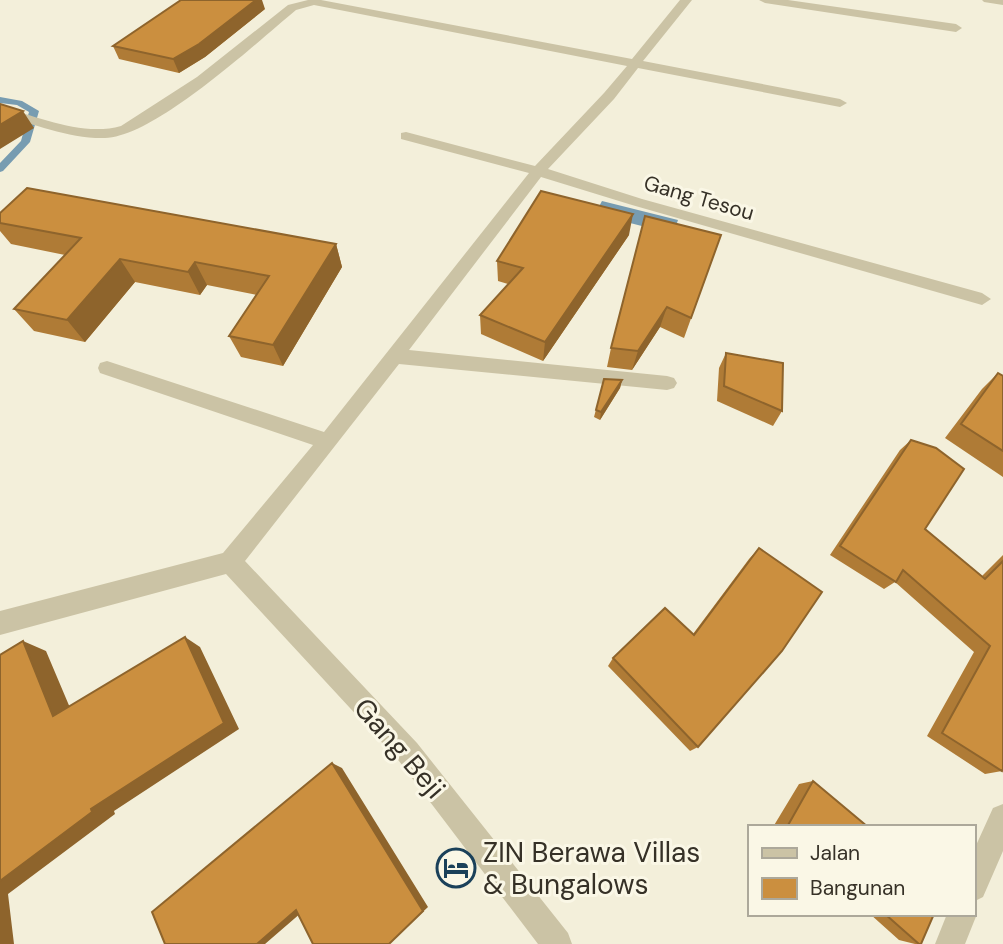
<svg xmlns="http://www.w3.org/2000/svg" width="1003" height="944" viewBox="0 0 1003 944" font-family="'DM Sans',sans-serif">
<rect width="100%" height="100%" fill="#f3efda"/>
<path fill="#779cb1" d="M602,201L678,220L673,234L595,214Z"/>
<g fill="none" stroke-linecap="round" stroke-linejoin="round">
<path fill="#779cb1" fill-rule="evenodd" d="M0,97L22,101L39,111L30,142L3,171L0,172V163L21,141L29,112L17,105L0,103Z"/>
<path fill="#cbc3a5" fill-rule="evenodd" d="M308,0H321L632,59L680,0H692L643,61L840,99L847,103L840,107L638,68L614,99L548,169L642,199L982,293L991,299L982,305L632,205L541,177L409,350L667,376L674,378L677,383L674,388L667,390L399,364L245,561L417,743L568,933L572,944H538L399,761L226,574L0,635V611L223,553L313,445L100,373L98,368L100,363L107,361L324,432L529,173L401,139V133L406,132L535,166L604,93L627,66L314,5L296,10C256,43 155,137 105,138C70,139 34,124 0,115V107C38,116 82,137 121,126L197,77L288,5Z
M759,0H788L956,24L962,28L956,32L765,3Z
M982,0H1003V5L984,2Z
M1003,804V851L983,897L973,902V852L993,808Z
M973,905L977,914L965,944H935L947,914H973Z"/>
</g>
<path fill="#af7b36" d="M265,9L205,57L179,73L119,59L113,46Z
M0,213L336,244L342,267L283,366L241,357L229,336L257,295L207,285L200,295L135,282L85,342L34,331L14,309L65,255L11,244L0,231Z
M629,235L543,361L481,334L480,315L508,284L498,281L497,261Z
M721,235L684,338L660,327L632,370L607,367L611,348Z
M726,353L782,411L773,426L717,401L719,368Z
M998,373L1003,376V477L945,438L982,389Z
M604,379L622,380L620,388L600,420L594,417Z
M911,440L925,529L982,576L1003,555V769L1002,771L985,774L927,736L974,652L895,582L884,589L830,555L900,450Z
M759,548L698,747L690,751L608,666L613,658L693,634L749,559Z
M813,781L868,827H773L799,784Z
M870,914H934L921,944H915L899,940Z"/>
<path fill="#8e642c" d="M256,0H262L265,9L205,57L179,73L173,59Z
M23,111L34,128L0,149V125Z
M633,214L629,235L543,361L545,342Z
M336,244L342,267L283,366L273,345Z
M120,259L135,282L85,342L67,320Z
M195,262L207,285L200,295L188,272Z
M667,307L660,327L632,370L638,351Z
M622,380L620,388L600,420L601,412Z
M185,637L200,647L239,729L114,811L115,814L8,894L14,944H0V881Z
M23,641L46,651L76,722L53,716Z
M332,763L342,768L428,907L389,944Z
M309,906L265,944H257L296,910Z"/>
<path fill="#cb8f3f" stroke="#8e642c" stroke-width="2" d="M181,0H256L199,44L173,59L113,46Z
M0,104L23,111L0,125Z
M27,188L336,244L273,345L229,336L269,276L195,262L188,272L120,259L67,320L14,309L81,238L0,223V213Z
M541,191L633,214L545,342L480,315L523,268L497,261Z
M645,216L721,235L691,318L667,307L638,351L611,348Z
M726,353L783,363L782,411L724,386Z
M998,373L1003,376V451L961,424Z
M604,379L622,380L601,412L596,410Z
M911,440L936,448L964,469L925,529L985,579L1003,561V769L1002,771L942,733L990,646L903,570L896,582L840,546Z
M759,548L822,592L782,651L698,747L613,658L665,608L694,635Z
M185,637L224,723L91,809L92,812L0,881V655L23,641L53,716Z
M332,763L423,911L389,944H313L296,910L257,944H165L152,912Z
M813,781L868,827H787Z
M885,914H934L921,944H919Z"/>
<defs>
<symbol id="hotel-ring" viewBox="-11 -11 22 22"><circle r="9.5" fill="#faf7e6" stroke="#1b415a" stroke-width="1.5"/><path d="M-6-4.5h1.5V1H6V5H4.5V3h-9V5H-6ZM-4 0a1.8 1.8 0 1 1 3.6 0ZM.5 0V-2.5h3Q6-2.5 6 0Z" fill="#1b415a"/></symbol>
</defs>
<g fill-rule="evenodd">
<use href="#hotel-ring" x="434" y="846" width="44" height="44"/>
</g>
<g text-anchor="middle" stroke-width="6" stroke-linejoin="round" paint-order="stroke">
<g font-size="21" fill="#363127" stroke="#faf7e6">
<text transform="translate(699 198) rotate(16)" y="7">Gang Tesou</text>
</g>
<g font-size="28" fill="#363127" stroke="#faf7e6">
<text transform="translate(400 748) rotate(49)" y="10">Gang Beji</text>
</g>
<g font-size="28" fill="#363127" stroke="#faf7e6" text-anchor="start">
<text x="483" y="862">ZIN Berawa Villas<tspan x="483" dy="32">&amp; Bungalows</tspan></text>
</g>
</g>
<rect x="748" y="825" width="228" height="91" fill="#faf7e6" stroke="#aca89a" stroke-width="2"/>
<rect x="762" y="848" width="35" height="10" fill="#cbc3a5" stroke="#aca89a" stroke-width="2"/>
<text x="810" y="860" font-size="21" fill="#363127">Jalan</text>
<rect x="762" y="878" width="35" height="21" fill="#cb8f3f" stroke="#aca89a" stroke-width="2"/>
<text x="810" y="895" font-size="21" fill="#363127">Bangunan</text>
</svg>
